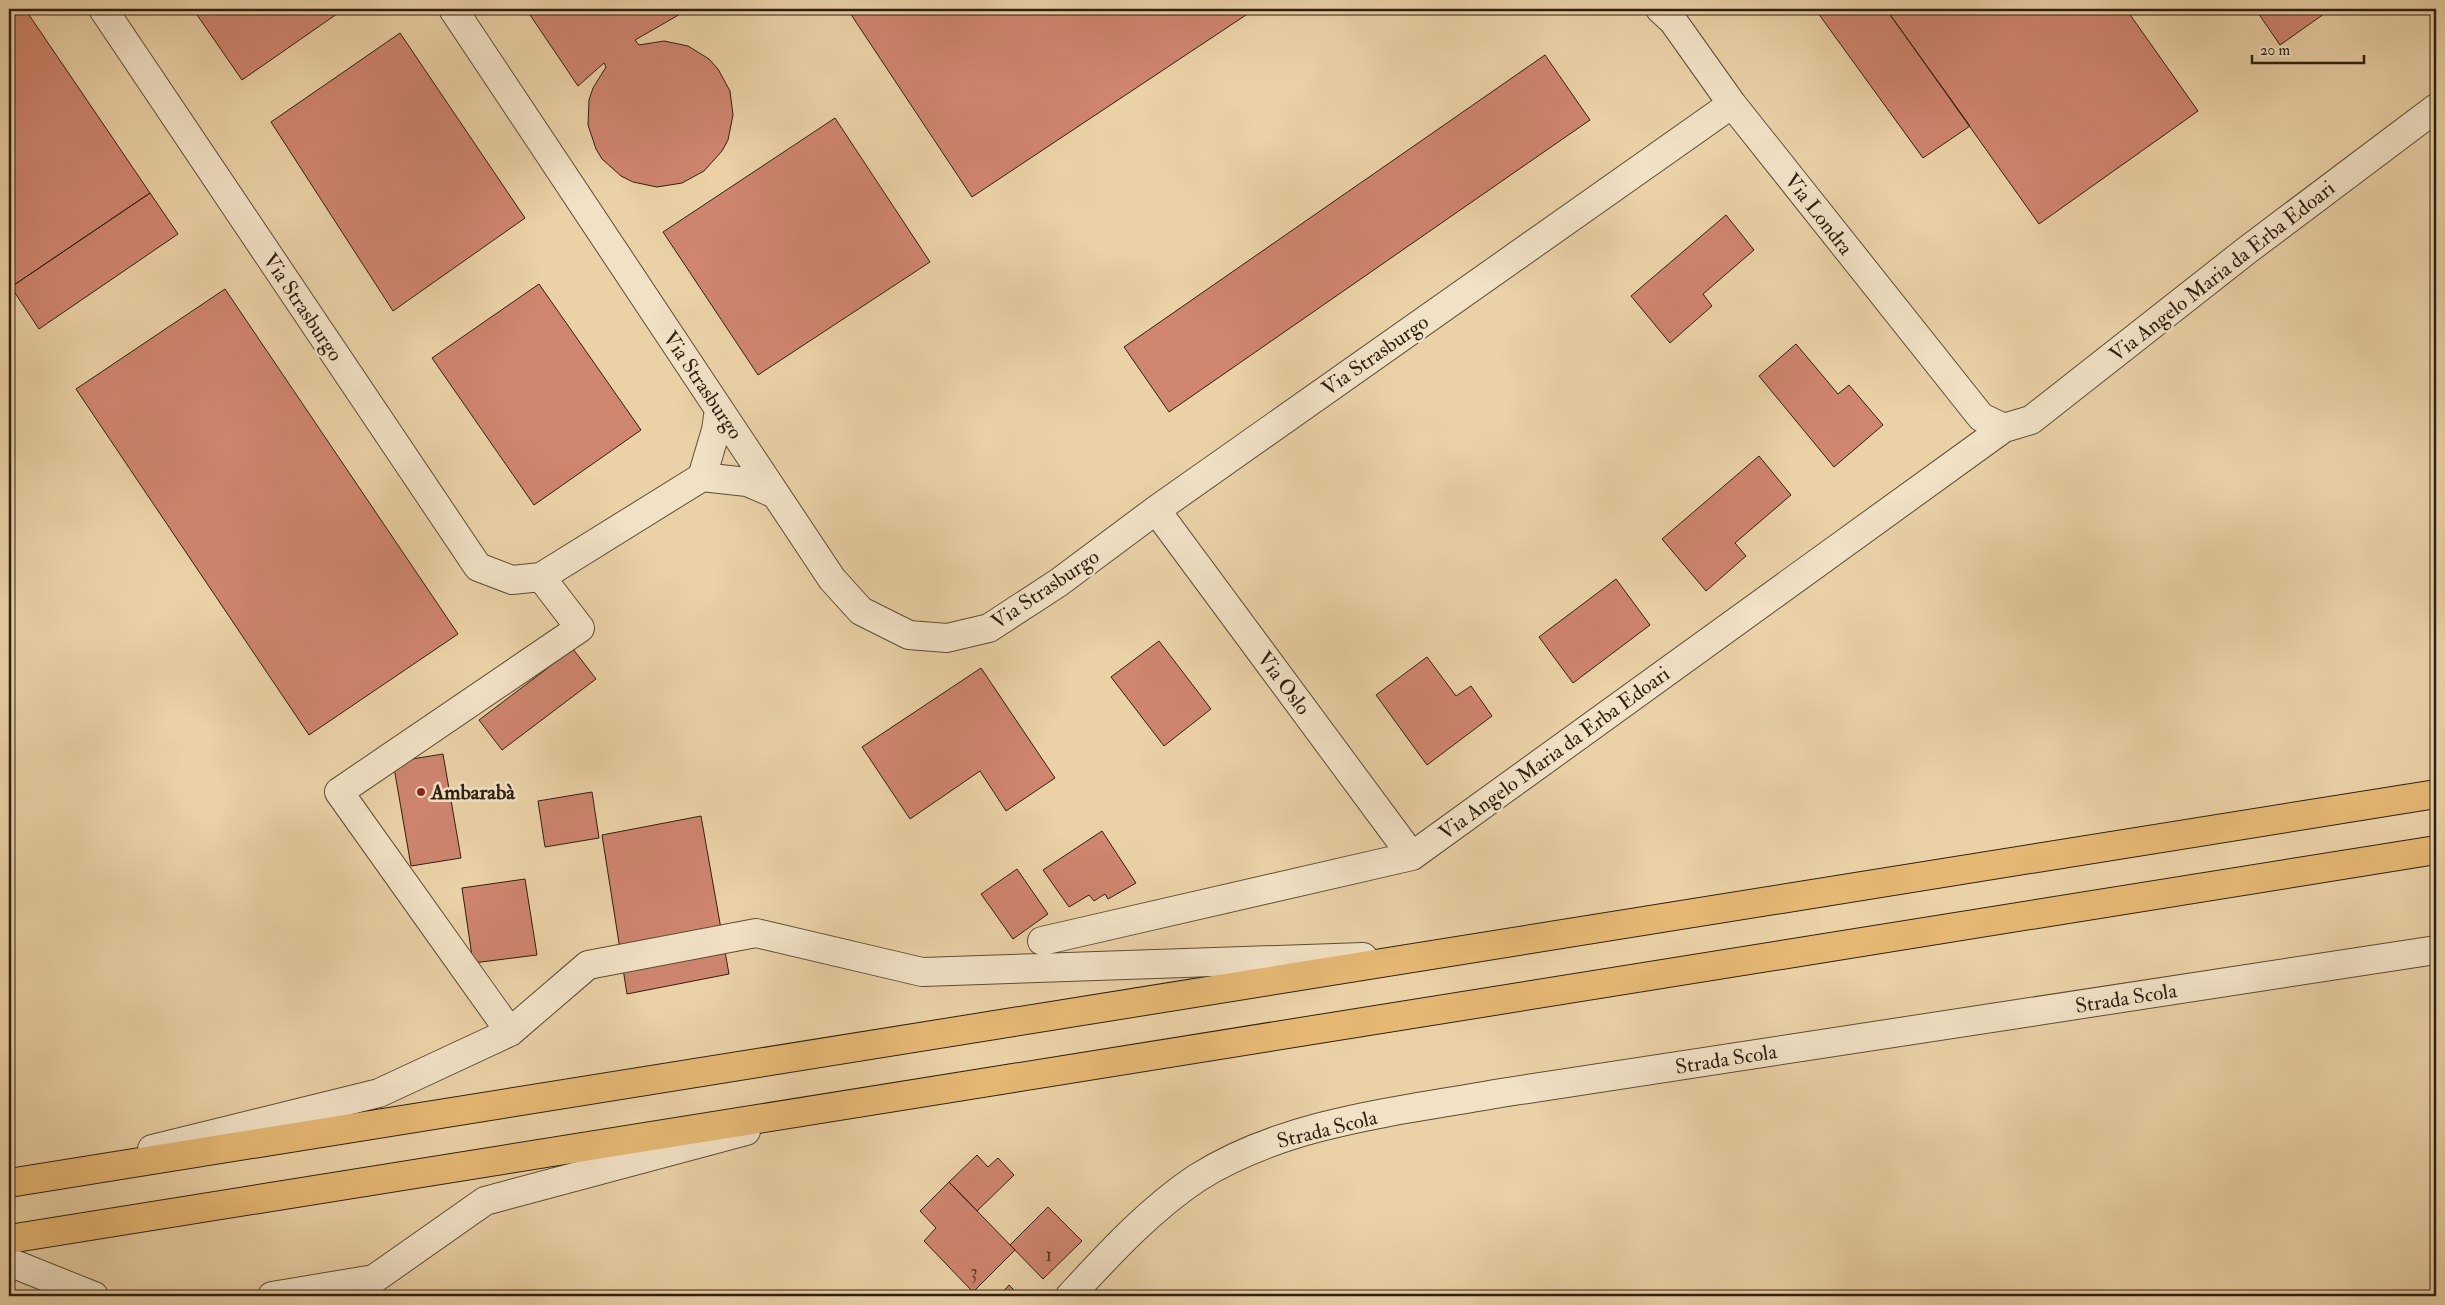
<svg xmlns="http://www.w3.org/2000/svg" width="2445" height="1305" viewBox="0 0 2445 1305" font-family="'IM FELL Double Pica',serif">
<rect width="100%" height="100%" fill="#ead1a6"/>
<filter id="stains"><feTurbulence type="fractalNoise" baseFrequency=".004" numOctaves="4"/><feColorMatrix values="0 0 0 0 .2 0 0 0 0 .09 0 0 0 0 .02 0 0 0 .5 -.17"/></filter>
<radialGradient id="worn" r=".72"><stop offset=".6" stop-color="#630" stop-opacity="0"/><stop offset="1" stop-color="#630" stop-opacity=".3"/></radialGradient>
<path fill="#cf856e" stroke="#2e2011" d="M9,9H25L150,193L11,287L9,284Z
M193,9H344L242,80Z
M526,9H689L635,40L639,45L664,41L688,46L709,59L718,69L730,91L733,115L728,140L722,151L704,171L682,183L657,187L633,182L621,176L602,159L596,149L588,125L589,100L593,88L606,67L604,63L578,86Z
M856,9H1255L972,197L850,13Z
M1815,9H1886L1970,126L1923,158Z
M1886,9H2126L2198,111L2039,224Z
M2257,9H2331L2280,45L2256,10Z
M400,33L525,218L393,311L271,122Z
M1545,55L1590,120L1169,412L1124,347Z
M835,118L930,262L758,375L663,232Z
M150,193L178,234L39,329L11,287Z
M1726,215L1754,250L1703,294L1712,306L1670,343L1631,296Z
M539,284L641,430L534,505L432,358Z
M225,289L458,634L309,735L76,389Z
M1796,344L1838,394L1849,385L1883,425L1834,467L1759,376Z
M1759,456L1791,495L1735,543L1746,556L1706,591L1662,539Z
M1616,579L1650,625L1573,683L1539,637Z
M1159,641L1211,709L1164,746L1111,677Z
M573,649L596,679L502,750L479,720Z
M1427,657L1456,696L1471,686L1492,716L1427,765L1376,695Z
M981,668L1055,778L1006,811L980,771L910,819L862,747Z
M443,754L461,858L411,866L393,762Z
M592,792L599,838L545,847L538,801Z
M701,816L729,974L627,994L602,835Z
M1102,831L1136,883L1108,899L1105,894L1094,901L1089,895L1069,907L1043,870Z
M1017,869L1048,914L1013,939L981,894Z
M525,879L537,955L473,963L462,888Z
M977,1155L988,1167L998,1158L1014,1175L977,1211L949,1182Z
M949,1182L1015,1250L973,1292L924,1241L936,1228L920,1211Z
M1048,1207L1082,1241L1043,1279L1010,1245Z
M1009,1285L1020,1296H999Z"/>
<g fill="none" stroke-linecap="round" stroke-linejoin="round">
<defs>
<path id="minor" d="M103,9L478,567L512,580L541,577L702,477
M453,9L832,579L861,611L909,635L947,638L989,628L1058,583L1156,510L1732,104
M1660,9L1673,21L1732,104L1981,417L2004,428L2031,420L2246,251L2436,108
M702,477L747,482L775,494
M702,477L716,430L719,409
M1156,510L1412,856
M1042,941L1412,856L2004,428
M510,1032L339,792L580,628L541,577
M152,1149L379,1093L510,1032L588,965L756,933L922,972L1363,957
M9,1262L94,1296
M272,1296L374,1279L485,1201L746,1131
M1070,1296C1109,1254 1149,1210 1197,1178C1285,1122 1400,1111 1501,1093L2436,950"/>
<path id="highway" d="M9,1183L2436,794
M9,1239L2436,850"/>
</defs>
<use href="#minor" stroke="#5d4c36" stroke-width="30"/>
<use href="#highway" stroke="#2e2011" stroke-width="30"/>
<use href="#minor" stroke="#f1e1c5" stroke-width="28"/>
<use href="#highway" stroke="#e5b873" stroke-width="28"/>
</g>
<circle fill="#8f2418" stroke="#f1e1c5" stroke-width="2" cx="421" cy="792" r="5"/>
<g text-anchor="middle" stroke-width="5" stroke-linejoin="round" paint-order="stroke">
<g font-size="19" fill="#563928">
<text x="1049" y="1261">1</text>
<text x="974" y="1278">3</text>
</g>
<g font-size="21" fill="#2e2011" stroke="#f1e1c5">
<text transform="translate(1819 214) rotate(52)" y="7">Via Londra</text>
<text transform="translate(2222 271) rotate(-38)" y="7">Via Angelo Maria da Erba Edoari</text>
<text transform="translate(303 307) rotate(56)" y="7">Via Strasburgo</text>
<text transform="translate(1375 355) rotate(-35)" y="7">Via Strasburgo</text>
<text transform="translate(703 385) rotate(56)" y="7">Via Strasburgo</text>
<text transform="translate(1045 589) rotate(-34)" y="7">Via Strasburgo</text>
<text transform="translate(1284 683) rotate(53)" y="7">Via Oslo</text>
<text transform="translate(1554 753) rotate(-36)" y="7">Via Angelo Maria da Erba Edoari</text>
<text transform="translate(2126 998) rotate(-9)" y="7">Strada Scola</text>
<text transform="translate(1726 1059) rotate(-9)" y="7">Strada Scola</text>
<text transform="translate(1327 1129) rotate(-14)" y="7">Strada Scola</text>
</g>
<g font-size="21" font-weight="bold" fill="#2e2011" stroke="#f1e1c5" text-anchor="start">
<text x="431" y="799">Ambarabà</text>
</g>
</g>
<rect width="2445" height="1305" fill="none" stroke="#ead1a6" stroke-width="30"/>
<rect x="10" y="10" width="2425" height="1285" fill="none" stroke="#2e2011" stroke-width="2.5"/>
<rect x="15" y="15" width="2415" height="1275" fill="none" stroke="#2e2011"/>
<path d="M2252 55v8h112v-8" fill="none" stroke="#2e2011" stroke-width="2.5"/>
<text x="2260" y="55" font-size="15" fill="#2e2011" stroke="#f1e1c5" stroke-width="4" paint-order="stroke">20 m</text>
<rect width="100%" height="100%" filter="url(#stains)"/>
<rect width="100%" height="100%" fill="url(#worn)"/>
</svg>
